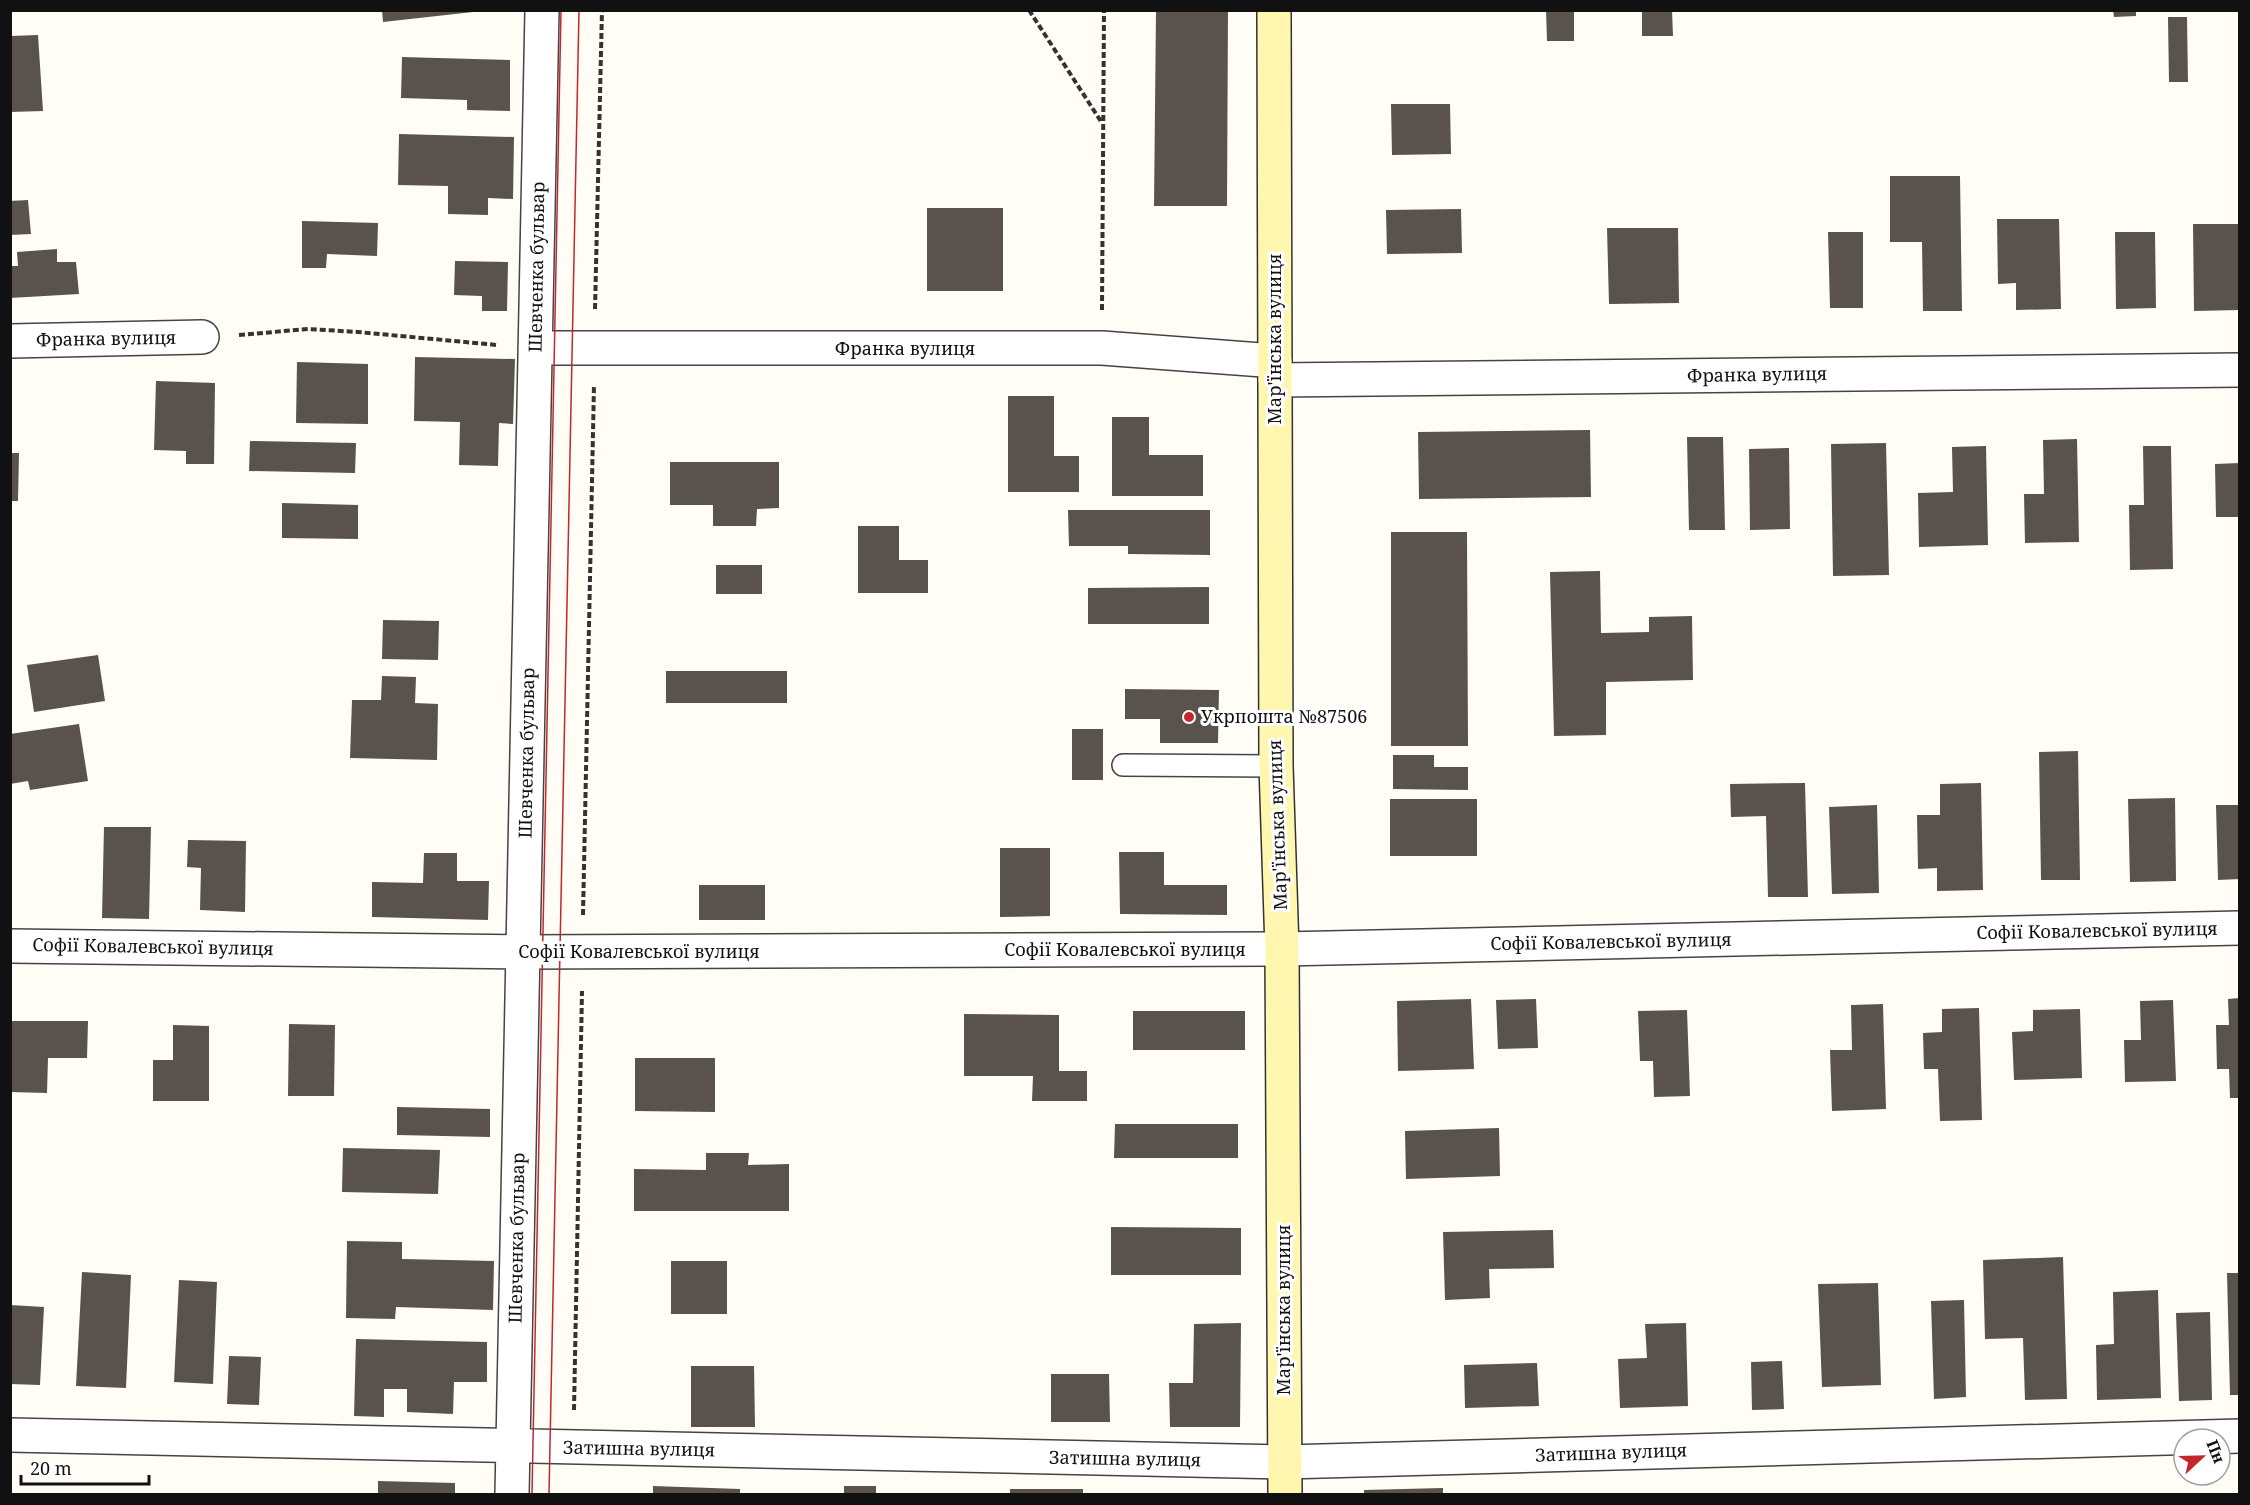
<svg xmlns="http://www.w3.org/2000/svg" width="2250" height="1505" viewBox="0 0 2250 1505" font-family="'Noto Serif',serif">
<rect width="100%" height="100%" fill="#fffdf5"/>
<path fill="#5a524d" d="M382,10H473V12L383,22Z
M1156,10H1228L1227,206H1154Z
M1546,10H1574V41H1547Z
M1642,10H1672L1673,36H1642Z
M2113,10H2136V16L2114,17Z
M2168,17H2187L2188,82H2169Z
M38,35L43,111L10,112V36Z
M402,57L510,60V111L467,110V100L401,98Z
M1391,104H1450L1451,154L1392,155Z
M399,134L514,137L513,199L488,198V215L448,214V186L398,185Z
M1890,176H1960L1962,311H1923L1922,242H1890Z
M28,200L31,234L10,235V201Z
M927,208H1003V291H927Z
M1461,209L1462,253L1387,254L1386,210Z
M1997,219H2059L2061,309L2016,310V283L1998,284Z
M302,221L378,223L377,256L327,254L326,268H302Z
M2193,224H2240V310L2194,311Z
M1607,228H1678L1679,303L1609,304Z
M1828,232H1863V308H1830Z
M2115,232H2155L2156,308L2116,309Z
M57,249V262H76L79,294L10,298V266H18L17,252Z
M455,261L508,262L507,311H482V296L454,295Z
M415,357L515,359L513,424L499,423L498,466L459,465L460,422L414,421Z
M297,362L368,364V424L296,423Z
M156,381L215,383L214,464H186V451L154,450Z
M1008,396H1054V456H1079V492H1008Z
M1112,417H1149V455H1203V496H1112Z
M1590,430L1591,497L1419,499L1418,432Z
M1687,437H1723L1725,530H1689Z
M2077,439L2079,542L2025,543L2024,494H2044L2043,440Z
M250,441L356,443L355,473L249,471Z
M1886,443L1889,575L1833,576L1831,444Z
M1986,446L1988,545L1919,547L1918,493L1953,492L1952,447Z
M2143,446H2171L2173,569L2130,570L2129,505H2144Z
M1789,448L1790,529L1750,530L1749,449Z
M10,453H19L18,501H10Z
M670,462H779V508L757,509L756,526H713V505H670Z
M2240,463V517H2216L2215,464Z
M282,503L358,505V539L282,538Z
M1068,510H1210V555L1128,554V546H1069Z
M858,526H899V560H928V593H858Z
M1391,532H1467L1468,746H1391Z
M716,565H762V594H716Z
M1600,571L1601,633L1649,632V617L1692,616L1693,680L1606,682V735L1554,736L1550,572Z
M1209,587V624H1088V588Z
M383,620L439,621L438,660L382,659Z
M98,655L105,701L34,712L27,665Z
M666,671H787V703H666Z
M382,676L416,677L415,703L438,704L437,760L350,758L352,700H381Z
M1125,689L1219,690L1218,743H1160V719H1125Z
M79,724L88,781L30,790L28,781L10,784V734Z
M1072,729H1103V780H1072Z
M2078,751L2080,880H2041L2039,752Z
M1393,755H1434V767H1468V790L1393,789Z
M1805,783L1808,897H1768L1766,816L1731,817L1730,784Z
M1981,783L1983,890L1937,891V868L1918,869L1917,815H1940V784Z
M2175,798L2176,881L2130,882L2128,799Z
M1390,799H1477V856H1390Z
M1877,805L1879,893L1832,894L1829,807Z
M2216,805H2240V879L2218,880Z
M104,827H151L149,919L102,918Z
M188,840L246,841L245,912L200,910L201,868L187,867Z
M1000,848H1050V916L1000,917Z
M1119,852H1164V885H1227V915L1120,914Z
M424,853H457V881H489L488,920L372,917V882L423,883Z
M699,885H765V920H699Z
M2240,998V1098H2230L2229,1069H2217L2216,1025H2229L2228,999Z
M1471,999L1474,1069L1398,1071L1397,1001Z
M1536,999L1538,1048L1498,1049L1496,1000Z
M2173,1000L2176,1081L2125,1082L2124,1040H2141L2140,1001Z
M1883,1004L1886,1109L1832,1111L1830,1050H1852L1851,1005Z
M1979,1008L1982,1120L1940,1121L1938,1069H1924L1923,1033L1942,1032V1009Z
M2080,1009L2082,1078L2014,1080L2012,1032L2033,1031V1010Z
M1687,1010L1690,1096L1654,1097L1653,1061H1640L1638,1011Z
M1133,1011H1245V1050H1133Z
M964,1014L1059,1015V1071H1087V1101H1032L1033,1076H964Z
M10,1021H88L87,1058H48L47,1093L10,1092Z
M289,1024L335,1025L334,1096H288Z
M173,1025L209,1026V1101H153V1060H173Z
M635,1058H715V1112L635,1111Z
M397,1107L490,1109V1137L397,1135Z
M1115,1124H1238V1158H1114Z
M1499,1128L1500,1176L1406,1179L1405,1131Z
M343,1148L440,1150L438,1194L342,1192Z
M706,1153H749L748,1165L789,1164V1211H634V1169L706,1170Z
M1111,1227L1241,1228V1275H1111Z
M1553,1230L1554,1268L1489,1269L1490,1298L1445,1300L1443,1232Z
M347,1241L402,1242V1259L494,1261L493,1310L396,1307L395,1319L346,1318Z
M2063,1257L2067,1399L2025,1400L2023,1338L1985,1339L1983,1260Z
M671,1261H727V1314H671Z
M82,1272L131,1275L126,1388L76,1386Z
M2227,1273H2240V1395H2230Z
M179,1280L217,1282L213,1384L174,1382Z
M1878,1283L1881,1385L1822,1387L1818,1284Z
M2158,1290L2161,1398L2097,1400L2096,1345L2114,1344L2113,1292Z
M1964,1300L1966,1397L1934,1399L1931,1301Z
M10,1305L44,1307L40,1385L10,1384Z
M2210,1312L2212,1400L2179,1401L2176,1313Z
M1241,1323L1240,1427H1170L1169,1383H1193L1194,1324Z
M1686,1323L1688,1406L1620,1408L1618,1359L1647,1358L1645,1324Z
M356,1339L487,1342V1382H454L453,1414L407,1412V1389H384V1417L354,1416Z
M229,1356L261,1357L259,1405L227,1404Z
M1782,1361L1784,1409L1752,1410L1751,1362Z
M1537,1363L1539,1406L1465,1408L1464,1365Z
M691,1366H754L755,1427H691Z
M1051,1374H1109L1110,1422H1051Z
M378,1481L455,1483V1494H378Z
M653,1486L740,1489V1494H653Z
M844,1486H876V1494H844Z
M1443,1488V1494H1364V1490Z
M1010,1489H1083V1494H1010Z"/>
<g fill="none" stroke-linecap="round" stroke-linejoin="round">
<defs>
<path id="lane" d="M1123,765L1276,766"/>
<path id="street" d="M10,341L202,337
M535,348H1102L1275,361
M1275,380L2240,370
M10,946L523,952L1282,949L2240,928
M10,1435L1285,1462L2240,1436
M512,1494L542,10"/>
<path id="secondary" d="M1274,10L1276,766L1282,949L1285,1494"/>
</defs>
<use href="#lane" stroke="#444" stroke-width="24"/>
<use href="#street" stroke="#444" stroke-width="36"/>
<use href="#secondary" stroke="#333" stroke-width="36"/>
<path stroke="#333" stroke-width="4" stroke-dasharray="6 3" stroke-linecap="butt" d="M1029,10L1102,123
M595,309L602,10
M1102,310L1104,10
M239,335L308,329L358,332L497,345
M583,915L594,385
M574,1410L582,991"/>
<use href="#lane" stroke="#fff" stroke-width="21"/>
<use href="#street" stroke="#fff" stroke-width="33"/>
<use href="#secondary" stroke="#fff6b0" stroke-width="33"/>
<path stroke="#c4262e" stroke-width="1.5" d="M532,1494L561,10
M549,1494L579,10"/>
</g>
<circle fill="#c4262e" stroke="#fff" stroke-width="2" cx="1189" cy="717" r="6"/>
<g text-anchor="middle" stroke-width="6" stroke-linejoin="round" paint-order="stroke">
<g font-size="18" fill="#111" stroke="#fff">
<text transform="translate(537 267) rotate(-89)" y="6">Шевченка бульвар</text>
<text transform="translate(106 339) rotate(-1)" y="6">Франка вулиця</text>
<text transform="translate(1275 339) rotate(-90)" y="6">Мар'їнська вулиця</text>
<text x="905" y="355">Франка вулиця</text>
<text transform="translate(1757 375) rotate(-1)" y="6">Франка вулиця</text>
<text transform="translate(527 753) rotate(-89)" y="6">Шевченка бульвар</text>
<text transform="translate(1278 825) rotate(-92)" y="6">Мар'їнська вулиця</text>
<text transform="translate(2097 931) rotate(-1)" y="6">Софії Ковалевської вулиця</text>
<text transform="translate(1611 942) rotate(-1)" y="6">Софії Ковалевської вулиця</text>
<text transform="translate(153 947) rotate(1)" y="6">Софії Ковалевської вулиця</text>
<text x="1125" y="956">Софії Ковалевської вулиця</text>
<text x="639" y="958">Софії Ковалевської вулиця</text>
<text transform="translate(517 1238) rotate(-89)" y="6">Шевченка бульвар</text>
<text transform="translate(1284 1310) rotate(-90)" y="6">Мар'їнська вулиця</text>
<text transform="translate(639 1449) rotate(1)" y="6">Затишна вулиця</text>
<text transform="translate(1611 1453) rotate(-2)" y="6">Затишна вулиця</text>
<text transform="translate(1125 1459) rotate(1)" y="6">Затишна вулиця</text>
</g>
<g font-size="18" fill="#111" stroke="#fff" text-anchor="start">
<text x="1201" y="723">Укрпошта №87506</text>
</g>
</g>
<rect width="2250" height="1505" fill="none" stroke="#111111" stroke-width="24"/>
<g transform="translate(2202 1457) rotate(68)"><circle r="28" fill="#ffffff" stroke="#a0a0a0" stroke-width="1.5"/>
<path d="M0-4.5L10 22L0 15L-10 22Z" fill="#c4262e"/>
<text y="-9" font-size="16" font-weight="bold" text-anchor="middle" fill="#111111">Пн</text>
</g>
<path d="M21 1475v9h128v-9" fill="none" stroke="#111111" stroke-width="3"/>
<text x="30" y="1475" font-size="18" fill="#111111" stroke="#ffffff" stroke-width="4.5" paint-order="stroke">20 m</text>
</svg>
